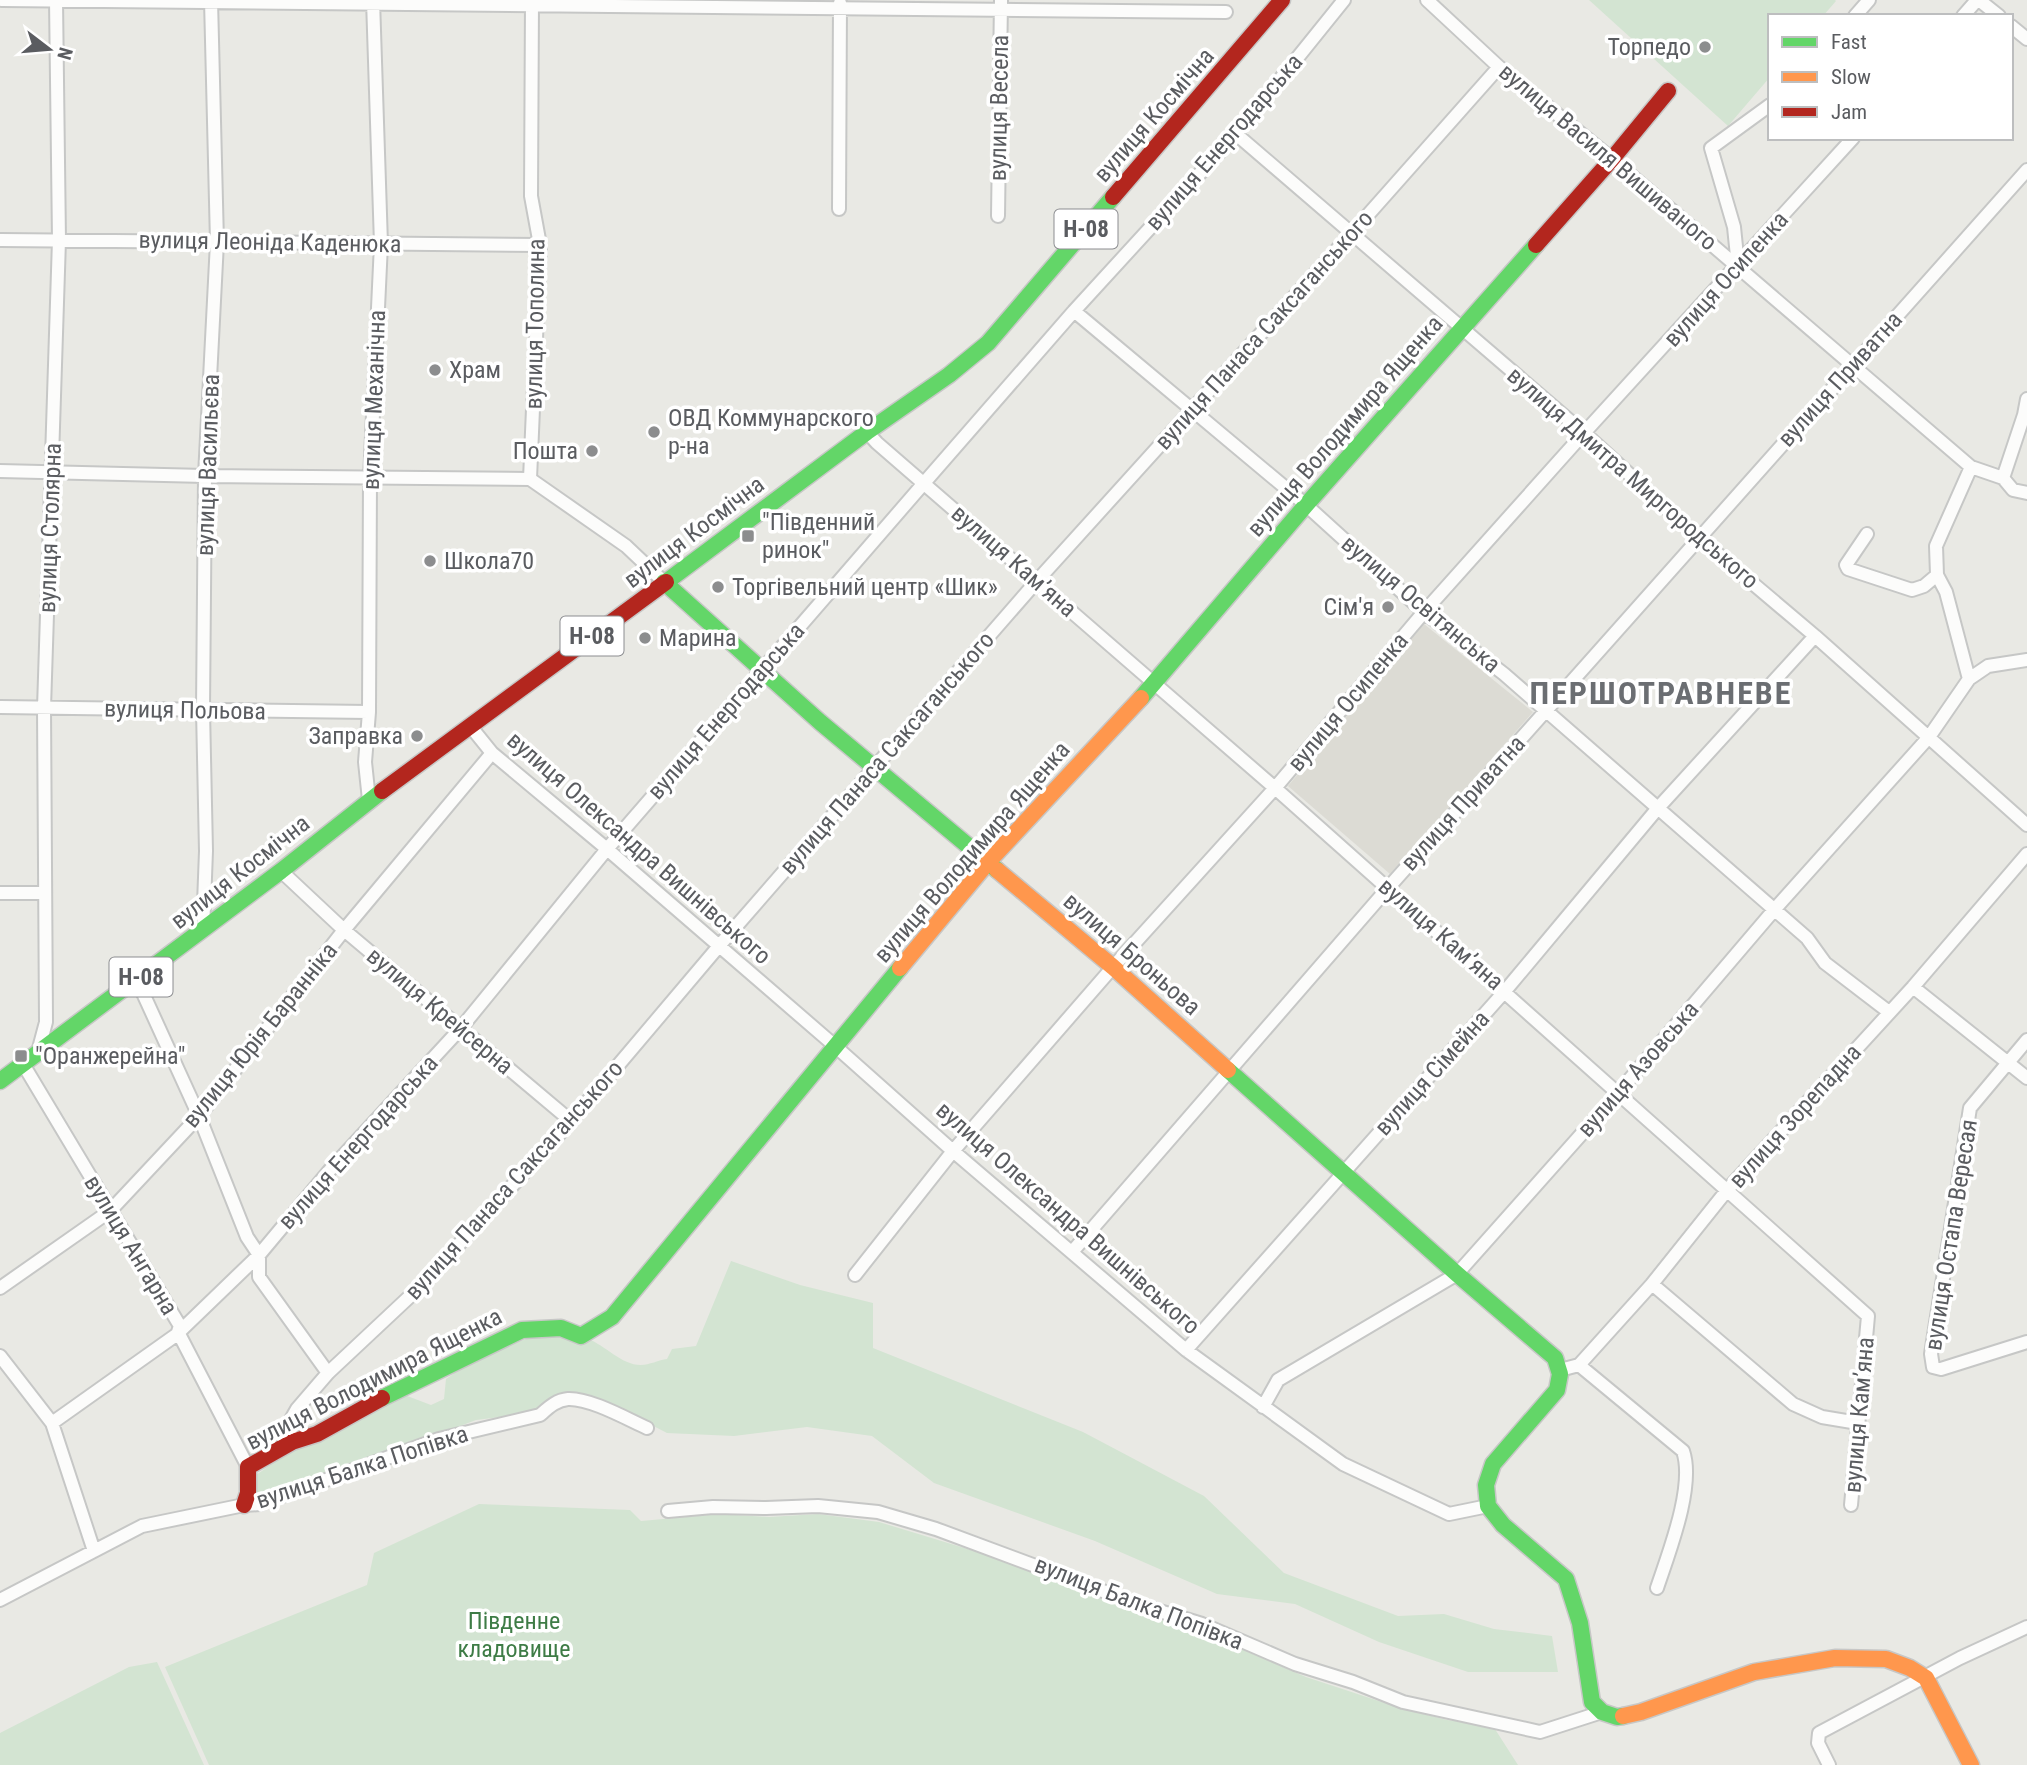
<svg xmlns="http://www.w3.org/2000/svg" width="2027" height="1765" viewBox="0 0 2027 1765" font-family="'Roboto Condensed',sans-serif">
<rect width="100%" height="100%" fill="#e9e9e4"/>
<path fill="#dcdbd4" d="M1424,624L1533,712L1390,874L1288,786Z"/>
<path fill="#d3e4d2" d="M1589,0H1835L1836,1L1823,16H1770V77L1728,126Z
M731,1261L800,1285L873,1303V1348L1083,1432L1204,1496L1284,1573L1398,1616L1444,1614L1494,1629L1552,1636L1558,1672H1468L1379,1642L1295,1604L1217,1594L1095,1541L934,1483L872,1436L807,1427L734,1436L667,1433L640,1419L580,1396L557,1394L531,1413L476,1420L273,1497L255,1498L256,1475L298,1446L402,1394L431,1405L444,1399L446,1379L456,1372C501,1350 536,1323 588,1339C605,1345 621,1365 641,1365C649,1365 659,1360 667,1359L672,1349L696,1346Z
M479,1504L630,1510L641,1521L720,1514L769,1517L818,1514L879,1522L994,1557L1142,1615L1197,1630L1306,1677L1400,1708L1447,1720L1493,1726L1518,1765H209L165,1667L367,1585L374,1553Z
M157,1662L204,1765H0V1733L129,1667Z"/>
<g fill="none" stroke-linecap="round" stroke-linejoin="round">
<defs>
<path id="street" d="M2,0L1226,12
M532,0L531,196L540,245L530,479L626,546L664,582
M1427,0L1499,67L1612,159L1971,467L1936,546L1937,575L1946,592L1969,679
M1979,0L1999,16
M1855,16L1869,0
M1963,16L1977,0
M2011,26L2027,39
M1236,134L1584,433L1699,538L1815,636L2027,825
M839,209L840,3
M998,216L1001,0
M0,240L540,245
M1738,266L1734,227L1711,148L1770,105
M1074,311L1306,505L1424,612L1504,674L1807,938L1825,963L1889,1012
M867,432L877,443L1275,788L1868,1316L1851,1505
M1971,467L2003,478L2013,490L2027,493
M0,471L205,476L530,479
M2003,478L2024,415L2027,399
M1867,534L1846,565L1848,569L1912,590L1924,586L1937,575
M0,707L369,712
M471,727L492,753L607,849L835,1046L953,1151L1186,1350L1343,1464L1449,1514L1488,1506
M369,800L365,762L369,712L370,478L381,244L373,0
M281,871L344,930L571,1121
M0,893H45
M203,930L206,851L203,710L205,476L217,242L211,0
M137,980L199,1116L247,1237L259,1255V1277L328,1373
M1913,987L2027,1078
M2027,1040L1970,1108L1931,1354L1933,1367L1941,1369L2027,1342
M38,1052L46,1022L44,708L59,240L56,0
M23,1064L180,1326L178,1332L248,1467
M1072,1252L1388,888L2027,170
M855,1275L953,1151L1113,967L1275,788L1424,612L1584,433L1853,138
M1652,1284L1793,1404L1822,1417L1858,1423
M0,1288L110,1211L199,1116L344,930L492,753
M1186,1350L1505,991L1658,808L1815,636
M0,1356L52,1423L94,1551
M1579,1365L1683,1451C1695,1486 1669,1552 1657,1588
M1560,1370L1579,1365L1652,1284L1728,1189L1913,987L2027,854
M1263,1407L1278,1380L1457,1274L1618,1093L1774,910L1929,737L1969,679L1988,666L2027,660
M52,1423L176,1335L259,1255L330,1170L461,1028L607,849L924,483L1074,311L1236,134L1344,0
M292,1442L289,1423L297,1409L328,1373L423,1284L571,1121L719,946L1036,582L1351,234L1499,67
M668,1511L713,1507L766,1508L818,1506L878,1512L936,1529L1143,1606L1202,1624L1295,1664L1353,1682L1403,1702L1540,1732L1602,1712
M0,1600L142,1526L244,1505L260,1504L439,1439L540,1415C548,1408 556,1400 568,1399C590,1398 627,1419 647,1428
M1829,1765L1818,1743L1819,1733L1960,1658L2027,1627"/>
<path id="fast" d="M664,582L820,722L997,870
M666,582L867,432L949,375L988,343L1113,197
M1141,698L1306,505L1536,245
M1228,1070L1457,1274L1555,1358L1560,1374L1557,1390L1493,1464L1486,1485L1488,1506L1503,1525L1566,1579L1580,1623L1592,1702L1602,1712L1617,1717L1623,1716
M0,1081L281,871L382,791
M382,1398L522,1330L561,1328L581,1336L612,1317L900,968"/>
<path id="slow" d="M997,870L1113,967L1228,1070
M900,968L989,861L1141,698
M1623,1716L1641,1712L1754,1672L1835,1658L1886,1659L1910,1668L1926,1678L1971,1765"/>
<path id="jam" d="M1113,197L1282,0
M1536,245L1612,159L1668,91
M382,791L666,582
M244,1505L248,1493V1467L292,1442L317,1434L382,1398"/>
</defs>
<use href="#street" stroke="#c6c7c6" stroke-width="16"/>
<use href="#fast" stroke="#c7c7c6" stroke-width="19"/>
<use href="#slow" stroke="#c7c7c6" stroke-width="19"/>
<use href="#jam" stroke="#c7c7c6" stroke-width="19"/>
<use href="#street" stroke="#fcfcfb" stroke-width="12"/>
<use href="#fast" stroke="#63d668" stroke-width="16"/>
<use href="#slow" stroke="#ff974d" stroke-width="16"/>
<use href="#jam" stroke="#b3261e" stroke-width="16"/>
</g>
<g fill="#8c8d8e" stroke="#fff" stroke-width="2.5">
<circle cx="1705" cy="47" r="7"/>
<circle cx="435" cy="370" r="7"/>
<circle cx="654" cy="432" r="7"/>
<circle cx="592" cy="451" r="7"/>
<rect x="741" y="529" width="14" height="14" rx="3.5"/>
<circle cx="430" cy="561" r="7"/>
<circle cx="718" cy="587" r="7"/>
<circle cx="1388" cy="607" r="7"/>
<circle cx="645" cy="638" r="7"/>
<circle cx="417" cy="736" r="7"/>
<rect x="14" y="1049" width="14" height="14" rx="3.5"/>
</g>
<g text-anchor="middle" stroke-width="7" stroke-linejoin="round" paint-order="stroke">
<g fill="#fff" stroke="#8c8d90" stroke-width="2">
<rect x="1054.5" y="209.5" width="63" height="39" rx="5"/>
<rect x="560.5" y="616.5" width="63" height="39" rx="5"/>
<rect x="109.5" y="957.5" width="63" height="39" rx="5"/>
</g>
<g font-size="23" font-weight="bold" fill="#5a5c60">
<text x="1086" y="237">Н-08</text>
<text x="592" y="644">Н-08</text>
<text x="141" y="985">Н-08</text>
</g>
<g font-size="24" fill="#5a5c60" stroke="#fff" text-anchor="start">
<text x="1691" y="55" text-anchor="end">Торпедо</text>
<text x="449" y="378">Храм</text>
<text x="668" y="426">ОВД Коммунарского<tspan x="668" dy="28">р-на</tspan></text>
<text x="578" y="459" text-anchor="end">Пошта</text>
<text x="762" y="530">"Південний<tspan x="762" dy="28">ринок"</tspan></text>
<text x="444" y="569">Школа70</text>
<text x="732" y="595">Торгівельний центр «Шик»</text>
<text x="1374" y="615" text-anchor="end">Сім'я</text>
<text x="659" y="646">Марина</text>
<text x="403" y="744" text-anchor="end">Заправка</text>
<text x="35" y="1064">"Оранжерейна"</text>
</g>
<g font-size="24" fill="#5a5c60" stroke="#fff">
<text transform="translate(999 108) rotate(-89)" y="8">вулиця Весела</text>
<text transform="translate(1154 115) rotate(-49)" y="8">вулиця Космічна</text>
<text transform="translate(1224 142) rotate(-49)" y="8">вулиця Енергодарська</text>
<text transform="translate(1608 157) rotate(40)" y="8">вулиця Василя Вишиваного</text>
<text transform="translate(270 242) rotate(1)" y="8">вулиця Леоніда Каденюка</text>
<text transform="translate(1726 279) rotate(-48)" y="8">вулиця Осипенка</text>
<text transform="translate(535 324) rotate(-89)" y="8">вулиця Тополина</text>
<text transform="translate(1264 330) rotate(-48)" y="8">вулиця Панаса Саксаганського</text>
<text transform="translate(1840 379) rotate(-48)" y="8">вулиця Приватна</text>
<text transform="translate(374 400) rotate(-88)" y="8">вулиця Механічна</text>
<text transform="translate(1345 426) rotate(-49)" y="8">вулиця Володимира Ященка</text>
<text transform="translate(208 465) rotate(-88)" y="8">вулиця Васильєва</text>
<text transform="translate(1633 478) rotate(41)" y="8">вулиця Дмитра Миргородського</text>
<text transform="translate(50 528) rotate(-88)" y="8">вулиця Столярна</text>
<text transform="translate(694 532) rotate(-37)" y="8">вулиця Космічна</text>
<text transform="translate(1014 561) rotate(41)" y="8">вулиця Кам’яна</text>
<text transform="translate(1421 604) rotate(40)" y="8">вулиця Освітянська</text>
<text transform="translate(1348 702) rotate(-50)" y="8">вулиця Осипенка</text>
<text transform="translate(185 710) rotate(1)" y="8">вулиця Польова</text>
<text transform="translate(726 711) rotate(-49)" y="8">вулиця Енергодарська</text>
<text transform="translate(887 753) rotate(-49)" y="8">вулиця Панаса Саксаганського</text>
<text transform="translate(1463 803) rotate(-48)" y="8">вулиця Приватна</text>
<text transform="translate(639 848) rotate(41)" y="8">вулиця Олександра Вишнівського</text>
<text transform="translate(972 852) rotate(-49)" y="8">вулиця Володимира Ященка</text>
<text transform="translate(240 872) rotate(-38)" y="8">вулиця Космічна</text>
<text transform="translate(1441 934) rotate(41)" y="8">вулиця Кам’яна</text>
<text transform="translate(1132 954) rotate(41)" y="8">вулиця Броньова</text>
<text transform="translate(440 1011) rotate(40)" y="8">вулиця Крейсерна</text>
<text transform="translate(260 1035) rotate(-51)" y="8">вулиця Юрія Баранніка</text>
<text transform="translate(1638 1069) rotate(-49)" y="8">вулиця Азовська</text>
<text transform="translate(1432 1073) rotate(-48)" y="8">вулиця Сімейна</text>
<text transform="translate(1795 1116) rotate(-48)" y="8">вулиця Зорепадна</text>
<text transform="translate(358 1142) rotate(-48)" y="8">вулиця Енергодарська</text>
<text transform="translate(514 1180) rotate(-48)" y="8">вулиця Панаса Саксаганського</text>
<text transform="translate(1068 1218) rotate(41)" y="8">вулиця Олександра Вишнівського</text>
<text transform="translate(1951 1235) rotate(-81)" y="8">вулиця Остапа Вересая</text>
<text transform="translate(131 1245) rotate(59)" y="8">вулиця Ангарна</text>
<text transform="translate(374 1379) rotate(-27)" y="8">вулиця Володимира Ященка</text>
<text transform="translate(1859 1415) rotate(-85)" y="8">вулиця Кам’яна</text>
<text transform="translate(362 1467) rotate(-18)" y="8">вулиця Балка Попівка</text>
<text transform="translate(1139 1603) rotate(21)" y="8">вулиця Балка Попівка</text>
</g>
<g font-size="24" fill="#3e7c46" stroke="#fff">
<text x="514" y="1629">Південне<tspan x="514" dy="28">кладовище</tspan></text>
</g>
<g font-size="32" font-weight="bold" letter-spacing="2" fill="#6b6e72" stroke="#fff">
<text x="1661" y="704">ПЕРШОТРАВНЕВЕ</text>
</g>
</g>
<rect x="1768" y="14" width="245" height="126" fill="#ffffff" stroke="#bdbebf" stroke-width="2"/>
<rect x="1782" y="37" width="35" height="10" fill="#63d668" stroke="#bdbebf" stroke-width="2"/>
<text x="1831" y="49" font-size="21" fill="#5a5c60">Fast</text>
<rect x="1782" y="72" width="35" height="10" fill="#ff974d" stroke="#bdbebf" stroke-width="2"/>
<text x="1831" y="84" font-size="21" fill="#5a5c60">Slow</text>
<rect x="1782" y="107" width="35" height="10" fill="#b3261e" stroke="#bdbebf" stroke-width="2"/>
<text x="1831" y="119" font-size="21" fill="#5a5c60">Jam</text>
<g transform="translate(49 49) rotate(106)" stroke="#ffffff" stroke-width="5" paint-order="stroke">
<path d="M0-5L12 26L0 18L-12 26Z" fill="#5a5c60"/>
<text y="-10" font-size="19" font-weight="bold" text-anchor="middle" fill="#5a5c60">N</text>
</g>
</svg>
